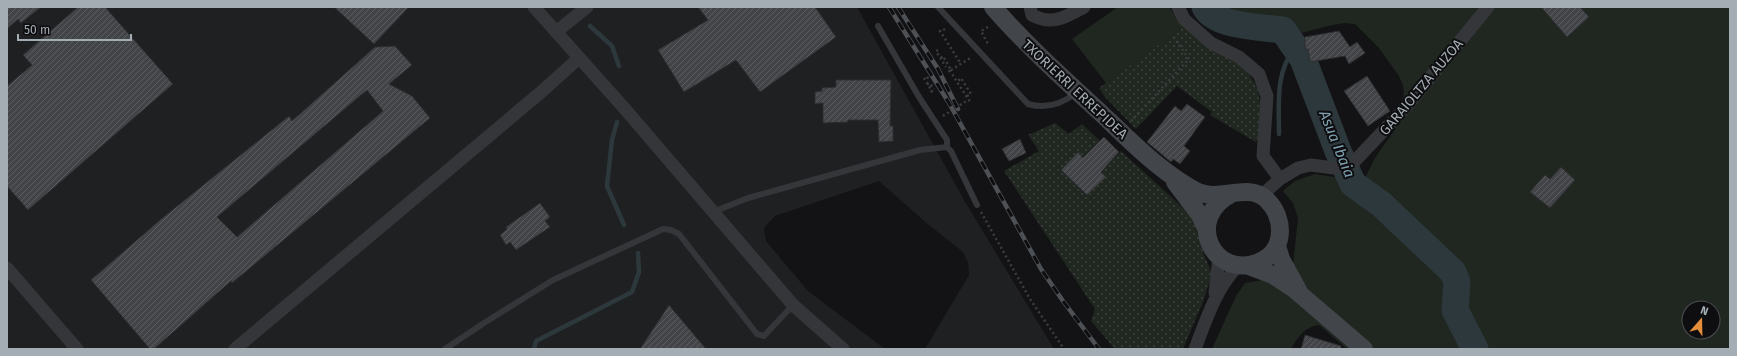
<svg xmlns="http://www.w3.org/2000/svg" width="1737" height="356" viewBox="0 0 1737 356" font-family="'Fira Sans',sans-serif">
<defs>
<pattern id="park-dots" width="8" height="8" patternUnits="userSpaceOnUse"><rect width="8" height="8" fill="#202720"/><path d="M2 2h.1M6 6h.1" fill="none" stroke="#3d443e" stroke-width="1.8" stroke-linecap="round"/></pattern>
<pattern id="building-hatch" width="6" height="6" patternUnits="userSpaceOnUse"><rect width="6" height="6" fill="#424448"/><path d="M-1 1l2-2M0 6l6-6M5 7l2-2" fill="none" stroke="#5a5c60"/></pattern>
</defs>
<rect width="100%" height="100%" fill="#131315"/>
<path fill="#1f2021" d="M7,7H857L964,200L1054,349H925L969,275L968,262L963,252L924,221L879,181L775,216L764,228L766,241L808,291L885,349H7Z"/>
<path fill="#202720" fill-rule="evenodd" d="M1118,7H1169L1184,27L1106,83L1072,39Z
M1209,7H1730V349H1347L1319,325C1304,327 1298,337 1291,349H1212L1236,296L1245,283L1292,275L1298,218L1293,203L1283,191L1295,181L1315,174L1346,179L1358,192L1375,158L1396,128L1404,93L1403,85L1399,76L1379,48L1355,24L1344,23L1328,26L1290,36H1262L1248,33L1217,17ZM1689,308H1713V332H1689Z"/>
<path fill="url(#park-dots)" d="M1184,27L1246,69L1258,89L1262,117L1260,136L1256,142L1210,115L1212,112L1177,86L1136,129L1105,97L1099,88Z
M1055,123L1069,134L1082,124L1100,141L1083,158L1077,153L1061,170L1087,195L1106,177L1101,172L1121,151L1194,218L1204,255L1212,273L1203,302L1183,349H1115L1091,321L1095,309L1004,171L1039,151L1028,135Z"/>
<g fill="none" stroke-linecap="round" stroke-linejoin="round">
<path stroke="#2d383c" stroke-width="4.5" d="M590,26L612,46L619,66
M617,122L612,140L607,186L624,225
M1279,134C1279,104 1275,72 1295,48
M534,349L536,341L632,292L639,272L638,253"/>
<path stroke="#2d383c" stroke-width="27" d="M1205,7C1216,27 1262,27 1283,30L1303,59L1338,151L1353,184L1381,204L1453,272L1457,282L1455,310L1475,349"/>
</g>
<path fill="url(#building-hatch)" stroke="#2d2e30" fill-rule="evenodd" d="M7,7H41L21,23L18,19L7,29Z
M78,7H105L173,84L28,210L7,186V86L32,65L23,55Z
M334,7H409L374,44Z
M698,7H815L836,37L760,92L736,60L684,92L658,50L708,20Z
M1541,7H1580L1589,17L1567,37Z
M1339,31L1350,47L1357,42L1365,53L1349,64L1345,56L1310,62L1308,49H1305V37Z
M395,46L412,65L389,84L412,96L430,118L232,283L231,281L154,349H150L91,280L160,220L289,116L292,121L375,47ZM367,90L383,111L237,237L217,217Z
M1367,76L1390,111L1368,126L1344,91Z
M836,80H891L890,126H893V141L879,142L878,120H848V122L823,123V103L815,104V92L822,91V88L836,87Z
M1187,104L1205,117L1184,146L1190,151L1180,164L1173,159L1171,162L1147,142L1175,106L1181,111Z
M1104,137L1119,152L1101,172L1106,177L1087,195L1061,170L1078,152L1083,158Z
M1020,139L1026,153L1009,161L1002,149Z
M1561,167L1575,180L1550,208L1530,192L1545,175L1550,179Z
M540,203L550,217L545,221L550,227L516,250L510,242L506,245L500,235L507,229L506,227Z
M669,305L706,349H640Z
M1305,335L1341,346V349H1301Z"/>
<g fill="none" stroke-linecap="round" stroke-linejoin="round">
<path stroke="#3a3d40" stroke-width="2.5" stroke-dasharray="2 3" stroke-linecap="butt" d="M988,27L981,31L988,44
M945,30L943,29L940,31L961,64
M938,50L936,51L946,67
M941,58L943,56L951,70L946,73
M950,70L957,82
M951,70L972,57
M927,77L929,80
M924,78L932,91L929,93
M927,84L930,83L934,89
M967,96L971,94L961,78L957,82L971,103
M943,116L968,100
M1131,121L1189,59L1172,35
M981,212L1030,299L1064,349"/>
<path stroke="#343639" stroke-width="6" d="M938,7L1028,104C1045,109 1062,104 1076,93
M878,26L919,97L947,140V147
M713,212L748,198L920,150L947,147L951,151L977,205
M445,349L484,323L553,280L663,229L671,230L679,234L757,334L764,336L793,305"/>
<path stroke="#343639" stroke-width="13" d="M534,7L625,109L793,305L843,349
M1030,7L1032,15C1052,26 1066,17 1084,7
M1178,7L1184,19L1211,43L1239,57L1259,74L1267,96L1263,156L1280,179
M556,32L587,7
M1262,195L1280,179L1298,168L1311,165L1334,168L1352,164L1405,108L1488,7
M7,268L77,349
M1215,293L1219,257
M235,349L540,93L579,58
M1195,349C1206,320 1216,288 1238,266"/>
<path stroke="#424549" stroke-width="18" d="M993,7C1027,46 1065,80 1103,115C1128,139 1154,165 1184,184C1190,188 1198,193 1205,194C1225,199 1250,183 1267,200C1285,218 1286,251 1259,262C1214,281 1182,218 1233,193
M1175,182L1200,215L1206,228
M1277,246L1281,259L1298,290
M1249,266L1273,275L1294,289L1364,349"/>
<defs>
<path id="rail" d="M889,7L949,103L1041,269L1063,301L1099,349
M898,7L938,69L958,109"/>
</defs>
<use href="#rail" stroke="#4d5054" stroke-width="4.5"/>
<use href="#rail" stroke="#0e0e10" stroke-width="3" stroke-dasharray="9" stroke-linecap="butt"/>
</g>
<g text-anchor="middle" stroke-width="4" stroke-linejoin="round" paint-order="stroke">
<g font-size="14" fill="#a5adb4" stroke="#0e0e10">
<text transform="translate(1421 87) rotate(-50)" y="5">GARAIOLTZA AUZOA</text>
<text transform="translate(1075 89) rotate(43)" y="5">TXORIERRI ERREPIDEA</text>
</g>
<g font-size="15" font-style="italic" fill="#7ea0ae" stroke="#0e0e10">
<text transform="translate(1337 144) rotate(68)" y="5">Asua Ibaia</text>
</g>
</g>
<rect width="1737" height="356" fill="none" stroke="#a5adb4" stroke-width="16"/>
<g transform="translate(1701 320) rotate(20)"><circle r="19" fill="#0e0e10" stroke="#4a4e52"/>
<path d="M0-3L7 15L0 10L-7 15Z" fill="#e68e39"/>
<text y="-6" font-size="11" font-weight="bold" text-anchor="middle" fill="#a5adb4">N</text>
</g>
<path d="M18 34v6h113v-6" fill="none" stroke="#a5adb4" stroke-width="2"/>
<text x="24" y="34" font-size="12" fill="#a5adb4" stroke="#0e0e10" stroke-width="3" paint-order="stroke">50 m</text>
</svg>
